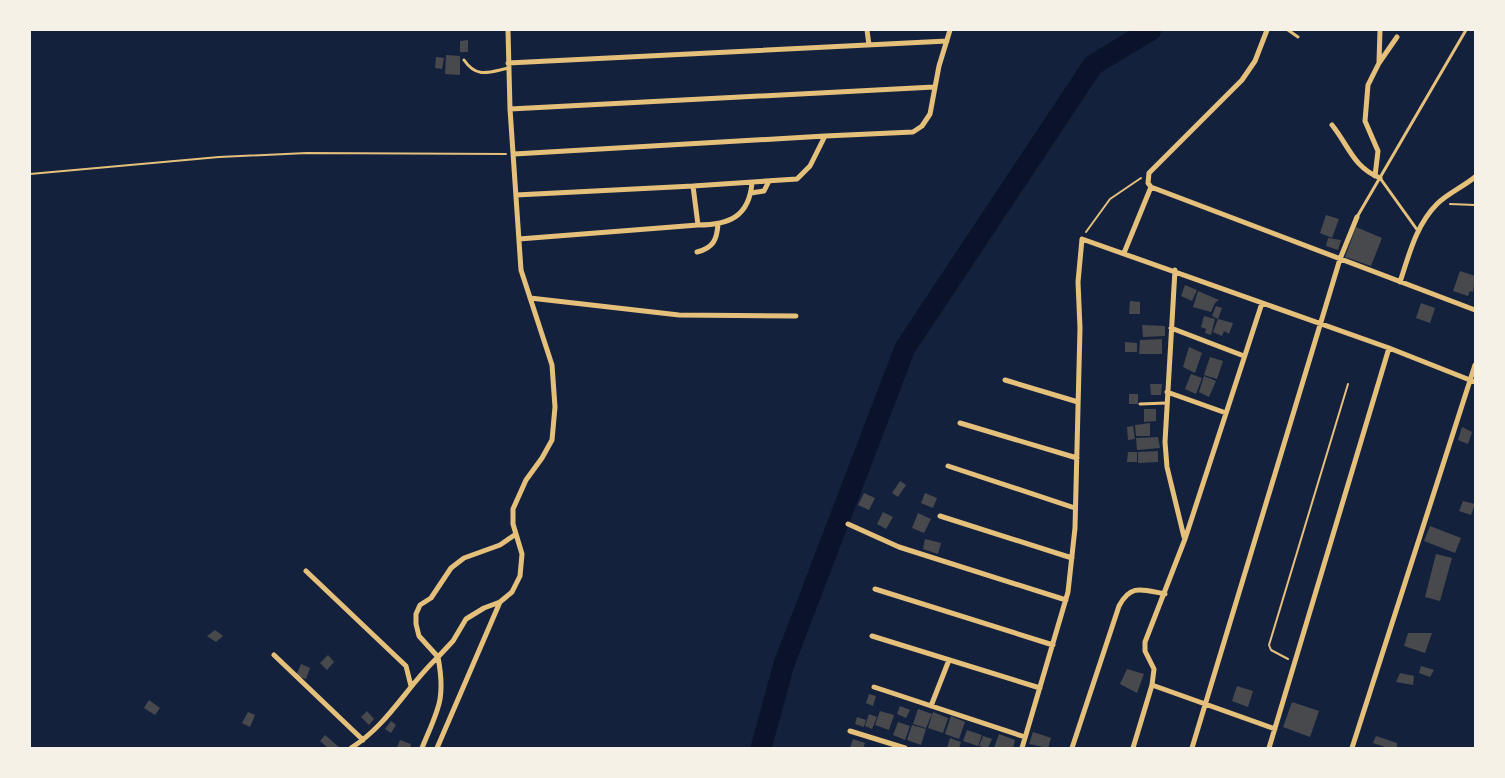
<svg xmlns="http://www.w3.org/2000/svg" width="1505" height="778" viewBox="0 0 1505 778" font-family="Poppins,sans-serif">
<rect width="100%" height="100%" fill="#14213d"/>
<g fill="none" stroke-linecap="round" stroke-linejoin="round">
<path stroke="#0b132b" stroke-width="21" d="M761,748L784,664L905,348L1093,65L1151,30"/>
</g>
<path fill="#48494c" d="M468,40V52H460V41Z
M446,55L460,56V75L445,74Z
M436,57L444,58L442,69L435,68Z
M1326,215L1339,219L1332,238L1320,233Z
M1356,227L1382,238L1371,266L1345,257Z
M1328,238L1341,240L1338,250L1326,246Z
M1460,271L1475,276L1473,292L1470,291L1468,296L1453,291Z
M1185,285L1197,290L1192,301L1181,296Z
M1198,291L1219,300L1215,303L1211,312L1193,307Z
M1130,301L1140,302V314H1129Z
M1421,303L1435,308L1430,323L1416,318Z
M1216,306L1222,308L1218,319L1233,323L1229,334L1224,331L1222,336L1213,332L1218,319L1212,316Z
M1204,316L1215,319L1211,335L1205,333L1206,329L1201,327Z
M1142,325L1165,326V336L1143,337Z
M1162,339V354H1139L1140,340Z
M1125,342L1137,343V352H1125Z
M1189,347L1202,353L1195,373L1183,367Z
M1210,357L1223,361L1217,379L1204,375Z
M1191,374L1202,378L1196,394L1185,389Z
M1204,376L1216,381L1209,397L1199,392Z
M1150,384H1162L1161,395H1151Z
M1129,394H1138V404H1129Z
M1144,409H1156V421L1144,422Z
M1150,423V436H1136L1135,425Z
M1133,426L1135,439L1128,440L1127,427Z
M1462,427L1472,432L1468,444L1458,440Z
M1158,437L1160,448L1137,450L1136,438Z
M1158,451V462L1138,463V452Z
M1128,452H1137V462H1127Z
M900,481L906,485L898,497L892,493Z
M864,493L875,498L869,510L858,505Z
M925,493L937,498L933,508L921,503Z
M1463,501L1475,504L1471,515L1459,511Z
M883,512L893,517L886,529L877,524Z
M918,513L931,519L924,533L912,528Z
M1430,526L1461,538L1455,553L1424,541Z
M925,539L941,543L938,554L923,549Z
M1436,554L1452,558L1440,601L1425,597Z
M215,630L223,636L216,642L207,636Z
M1408,633H1432L1425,653L1404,646Z
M328,655L334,662L327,670L320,663Z
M301,664L310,668L306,679L296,676Z
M1421,666L1434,670L1430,677L1419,673Z
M1127,669L1144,674L1137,693L1120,684Z
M1400,673L1414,676L1413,685L1396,682Z
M1237,686L1253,691L1248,707L1232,701Z
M869,694L876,696L873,706L866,703Z
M149,700L160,708L155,715L144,708Z
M1292,702L1319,711L1310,737L1283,727Z
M900,706L910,710L906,718L897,714Z
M918,709L932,714L926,728L913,724Z
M367,711L374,719L369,725L361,717Z
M880,711L894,715L889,730L875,725Z
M248,712L255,715L250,727L242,723Z
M933,712L948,718L943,733L928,728Z
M869,714L877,717L872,729L865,726Z
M951,716L965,722L959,739L945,734Z
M857,717L866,720L864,727L855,724Z
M391,721L396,725L391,733L385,729Z
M898,722L910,726L905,740L893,735Z
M912,725L926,729L921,745L907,740Z
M967,730L982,735L978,746L963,741Z
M1033,732L1051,738L1048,748L1029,744Z
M999,734L1015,740L1013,748H994Z
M325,735L340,748H328L320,741Z
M983,736L992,739L988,748L979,746Z
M1376,736L1397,743V748H1388L1373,743Z
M950,738L961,742L959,748H947Z
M853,739L865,743L863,748H850Z
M400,740L411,744L410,748H397Z"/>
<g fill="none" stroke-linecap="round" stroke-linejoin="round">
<path stroke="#e5c07b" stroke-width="2" d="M30,174L219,157L307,153L506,154
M1450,204L1475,205
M1086,232L1110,199L1141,178
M1288,659L1271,650L1269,645L1348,384"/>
<path stroke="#e5c07b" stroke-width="3" d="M1288,30L1298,37
M464,60C477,79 489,72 509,68
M1380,178L1418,231
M1357,217L1466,30
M1140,404L1166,403"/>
<path stroke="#e5c07b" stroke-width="5" d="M867,30L869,45
M1267,30L1255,61L1242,80L1149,173L1148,183L1151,187L1475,310
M1379,62L1380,30
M508,63L947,41
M510,109L934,87
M1332,125C1349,146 1353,167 1380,178
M514,154L825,136
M1375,176L1378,151L1365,121L1368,85L1379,63L1397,37
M751,193L764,191L769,181
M516,195L693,186
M698,225C730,225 749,216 752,183
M519,239L698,225L693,186L797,179L810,166L825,136L913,132L922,126L930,114L939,66L950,30
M697,252C713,248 717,240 718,224
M1124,253L1151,187
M1175,270L1165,442L1167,467L1184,537
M1400,282C1409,255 1416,225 1437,204C1448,193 1463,187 1475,177
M530,298L679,315L796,316
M1171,328L1244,356
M1005,380L1078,402
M1167,392L1226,413
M960,423L1077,458
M948,466L1075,508
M940,516L1072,558
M848,524L899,547L1066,600
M306,571L406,666L411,686
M875,589L1053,645
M872,636L1040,688
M274,655L363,740
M1152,685L1154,669L1145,651V642L1185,539L1262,303
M874,687L1025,737
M931,706L949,660
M850,731L905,748
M351,748C388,725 407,686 438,657L419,636L416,624V614L420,605L431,598L451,568L464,558L500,545L516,534
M422,748C438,709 446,700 438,657L453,641L466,619L484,608L500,602L512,592L520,576L522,554L513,524V509L526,480L542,458L552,440L555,407L552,365L521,270L510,109L508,30
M437,748L500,602
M1022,748L1068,592L1075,528L1080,328L1078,282L1082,239L1389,348L1475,382
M1072,748L1119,606C1131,583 1143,590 1165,594
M1133,748L1152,685L1275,729
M1192,748L1340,259L1357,217
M1269,748L1389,348
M1352,748L1475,365"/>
</g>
<rect width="1505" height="778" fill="none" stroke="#f6f1e7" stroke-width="62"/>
</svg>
